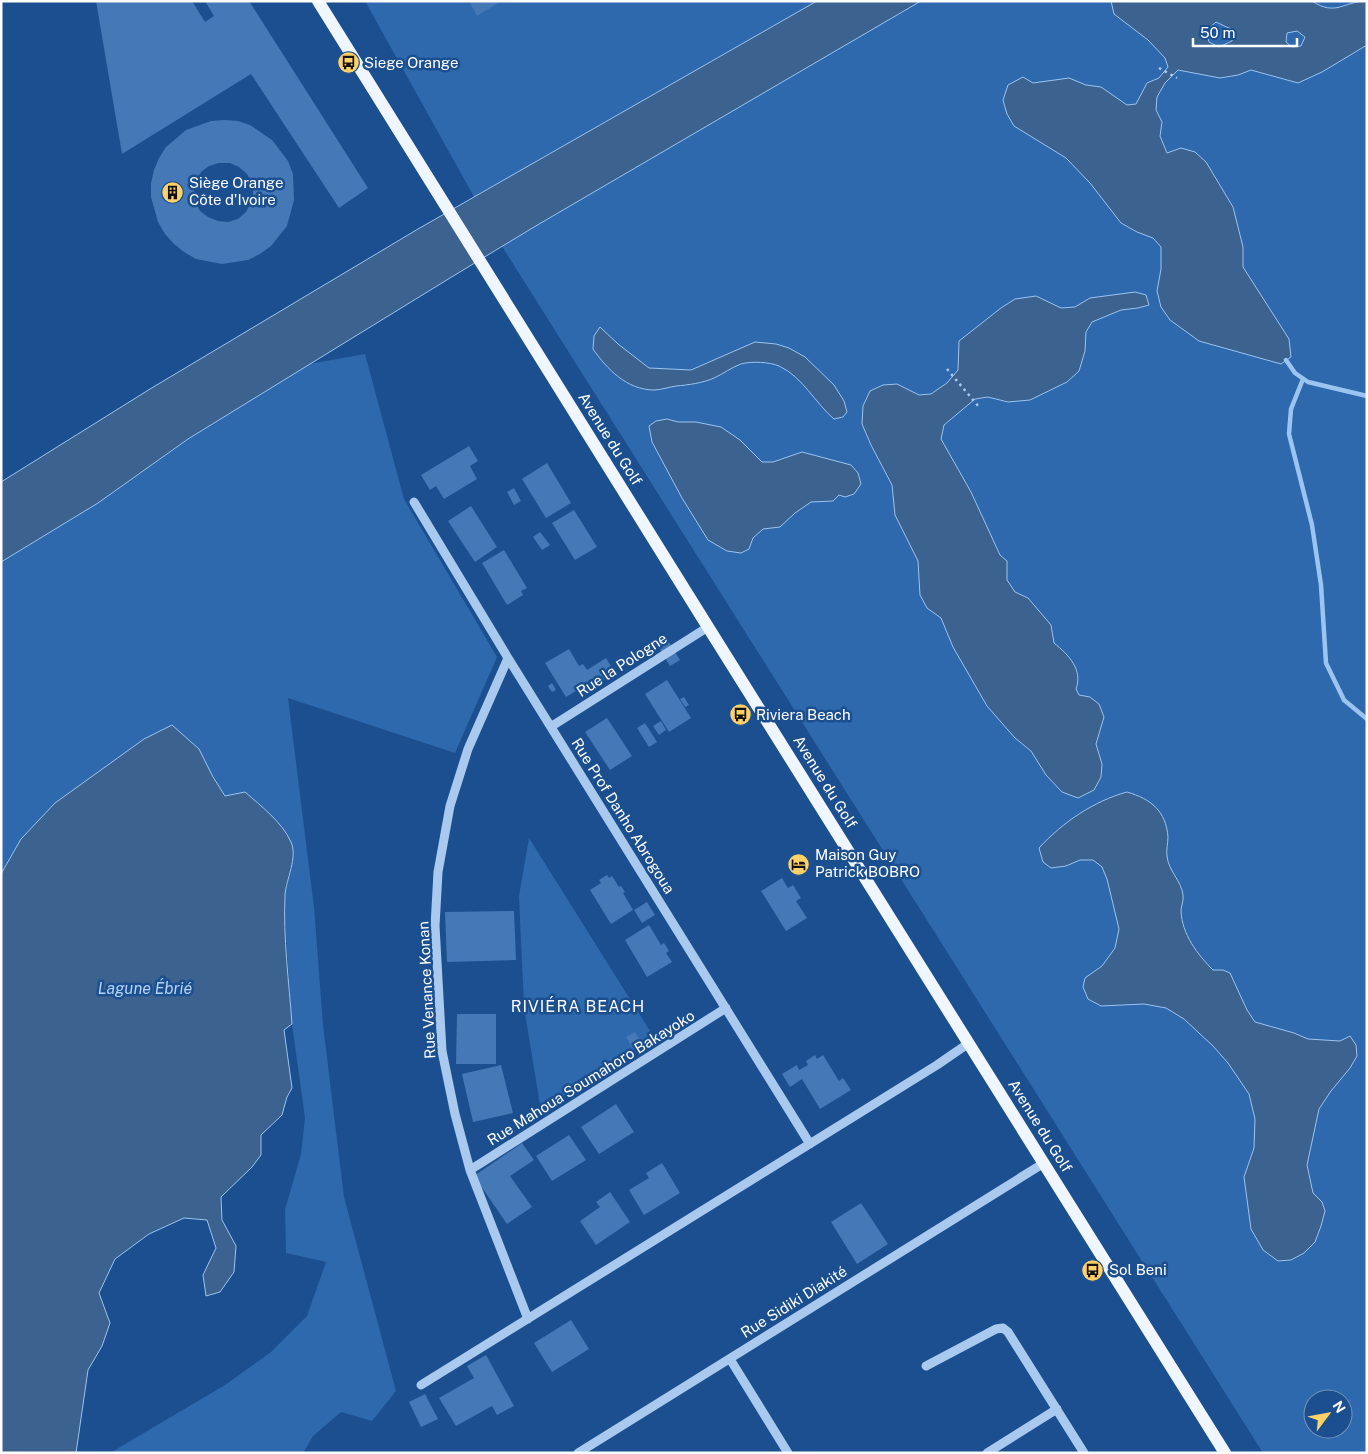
<svg xmlns="http://www.w3.org/2000/svg" width="1368" height="1454" viewBox="0 0 1368 1454" font-family="'Public Sans',sans-serif">
<rect width="100%" height="100%" fill="#1b4f8f"/>
<path fill="#2e69ad" fill-rule="evenodd" d="M365,1H1367V1453H1263L498,240ZM1313,1399H1343V1429H1313Z
M365,354L404,499L497,657L455,753L288,698L314,907L323,1025L344,1197L396,1391L372,1421L341,1412L313,1436L303,1453H110L225,1385L271,1352L307,1316L326,1262L286,1253L285,1210L301,1154L305,1118L292,1024L285,922V893L292,867V844L282,828L258,803L225,796L213,777L21,839L1,874V562L98,503L188,439L309,364Z
M529,838L655,1039L541,1111L524,1007L519,896Z"/>
<path fill="#3c6290" stroke="#9cc4f0" fill-rule="evenodd" d="M817,1H921L534,227L450,278L188,439L98,503L1,562V482L150,389L418,229Z
M1111,1H1312C1336,17 1344,1 1367,1V45L1322,72L1298,83L1251,70L1238,75L1220,78L1178,70L1165,83L1157,97L1156,110L1162,122L1160,136L1167,153L1181,148L1195,152L1206,162L1233,207L1243,247V267L1289,339L1291,357L1281,364L1199,341L1170,320L1161,307L1157,291L1161,269V247L1153,238L1137,232L1121,223L1090,183L1066,158L1014,126L1007,114L1003,100L1008,85L1023,77L1033,83L1069,78L1086,85L1101,87L1127,105L1136,104L1147,83L1159,78L1168,67L1165,58L1148,40L1114,14ZM1216,22L1235,31L1232,41L1219,47L1209,42L1206,31ZM1297,31L1305,37L1301,46L1292,47L1286,42L1287,33Z
M1135,292L1146,295L1149,305L1138,308L1121,310L1092,322L1086,332L1085,351L1079,371L1067,382L1030,400L1008,402L988,397L975,399L944,425L941,439L971,492L1000,555L1007,561V580L1015,592L1028,598L1051,625L1054,643C1069,655 1083,670 1076,689L1079,695L1090,697L1099,704L1104,717L1096,744L1102,764L1101,777L1094,790L1078,798L1062,792L1046,775L1031,751L1015,738L987,706L953,647L941,618L927,608L920,595L918,561L895,515L892,485L871,445L862,424L863,406L870,391L883,385L897,384L919,395L931,394L947,383L958,370L959,341L1001,308L1015,299L1036,296L1061,308L1075,307L1090,298Z
M600,327L618,344L649,368L691,370L755,342L776,344L789,348L805,357L834,385L844,401L847,412L843,417L834,419C815,403 803,377 779,366C770,362 751,361 741,364C732,367 723,374 714,378C703,383 688,385 676,386C669,387 661,390 654,390C627,390 607,369 593,349L594,336Z
M667,419L678,422H696L721,427L740,440L762,462H773L802,452L851,465L858,473L861,484L854,494L845,497L839,495L833,501L811,502L795,513L780,527L763,529L753,538L749,549L741,553L727,551L708,540L682,498L652,442L649,426L656,421Z
M172,725L199,749L213,777L225,796L245,792C261,806 282,822 291,842C298,857 286,880 285,895C283,938 289,982 292,1024L284,1030L292,1088L287,1097L282,1115L261,1135V1155L252,1167L221,1197L222,1220L236,1246L234,1272L220,1292L206,1296L203,1275L216,1248L207,1220L184,1218L149,1234L115,1259L99,1293L110,1323L102,1346L88,1370L76,1453H1V874L21,839L55,803L144,739Z
M1127,792C1151,799 1166,811 1168,837C1168,843 1166,850 1167,856C1168,870 1182,882 1183,895C1184,900 1181,906 1181,911C1182,934 1197,954 1213,970H1223L1230,973L1247,1010L1255,1022L1294,1033L1308,1039L1340,1041L1350,1036L1356,1045L1357,1056L1350,1068L1331,1091L1319,1109L1307,1165L1313,1193L1322,1202L1325,1211L1321,1226L1315,1242L1304,1253L1291,1260L1278,1261L1263,1250L1251,1229L1244,1177L1254,1148L1255,1119L1249,1094L1228,1063L1213,1046L1184,1019L1166,1008L1144,1004L1101,1006L1088,999L1083,987L1085,978L1102,966L1115,948L1119,929L1107,879L1102,867L1093,860H1080L1066,866L1051,868L1043,862L1039,848C1063,822 1094,801 1127,792Z"/>
<g fill="none" stroke-linecap="round" stroke-linejoin="round">
<path stroke="#9cc4f0" stroke-width="4.5" d="M1286,360L1295,373L1308,382L1367,396
M1303,379L1291,409L1289,434L1312,525L1321,585L1326,663L1344,700L1367,719"/>
</g>
<path fill="#4478b7" fill-rule="evenodd" d="M96,1H192L205,22L214,16L205,1H249L368,188L339,208L251,74L122,154Z
M469,1H499L500,2L477,16Z
M224,120L238,121L250,125L272,140L288,161L293,174L294,200L287,226L271,246L260,254L248,260L222,264L196,259L184,252L174,244L165,234L158,222L151,197V183L154,170L159,158L166,147L186,130L211,121ZM219,163H230L239,167L247,174L252,183L253,193L251,203L246,212L238,219L228,222L218,221L208,217L200,211L195,201L194,191L196,181L201,172L209,166Z
M469,446L478,461L470,466L477,479L444,499L436,486L430,490L421,475Z
M547,463L571,503L546,518L522,479Z
M514,488L521,501L514,505L507,492Z
M471,506L497,547L475,562L448,521Z
M574,510L597,547L575,560L552,523Z
M540,532L550,545L542,550L533,537Z
M504,550L527,588L521,591L523,595L507,605L482,563Z
M669,642L680,660L670,666L659,648Z
M569,649L579,666L583,664L587,670L606,658L615,673L594,687L591,682L566,697L545,663Z
M667,680L691,718L669,732L645,694Z
M552,683L556,690L552,692L548,686Z
M684,697L689,705L685,707L680,699Z
M607,718L632,756L610,770L585,732Z
M661,721L666,730L659,735L653,726Z
M645,723L657,742L649,747L637,728Z
M607,875L609,878L612,876L619,887L621,886L625,892L623,893L633,910L611,924L590,890L601,883L599,880Z
M782,878L788,888L793,885L801,898L796,901L807,918L786,931L761,891Z
M647,902L655,915L642,923L634,910Z
M514,911L516,960L447,962L445,912Z
M649,925L661,945L664,943L669,951L666,953L672,962L647,977L625,940Z
M457,1014H496V1064H456Z
M635,1032L642,1044L633,1049L626,1037Z
M815,1055L817,1059L823,1055L839,1081L843,1078L851,1090L820,1109L802,1079L790,1087L782,1074L797,1065L799,1070L808,1065L806,1061Z
M501,1065L513,1113L473,1122L462,1074Z
M616,1104L634,1132L599,1154L581,1127Z
M569,1135L586,1160L552,1181L536,1156Z
M522,1143L534,1160L510,1176L532,1207L507,1224L474,1176Z
M662,1163L680,1193L644,1215L629,1190L649,1178L646,1173Z
M610,1192L630,1222L596,1245L580,1221L600,1207L596,1202Z
M861,1203L888,1244L857,1264L831,1222Z
M571,1320L589,1349L552,1372L534,1343Z
M486,1355L514,1406L497,1415L492,1406L456,1426L439,1398L474,1378L467,1366Z
M425,1394L438,1419L421,1427L409,1402Z"/>
<g fill="none" stroke-linecap="round" stroke-linejoin="round">
<path stroke="#a9c9ee" stroke-width="2.5" stroke-dasharray="2.5 4" stroke-linecap="butt" d="M1159,68L1177,78
M947,369L979,407"/>
<path stroke="#a9c9ee" stroke-width="9" d="M414,502L508,658L810,1144
M508,658L468,749L450,806L438,872L435,926L442,1051L455,1114L470,1170L528,1319
M552,726L708,627
M470,1170L726,1008
M730,1359L788,1453
M926,1366L996,1329L1003,1328L1008,1332L1084,1453
M421,1385L937,1065L969,1043
M578,1453L1044,1163
M987,1453L1057,1409"/>
<path stroke="#f0f6ff" stroke-width="12" d="M318,1L708,627L1225,1453"/>
</g>
<defs>
<symbol id="bus-disc" viewBox="-11 -11 22 22"><circle r="9.5" fill="#ffd166" stroke="#1b4f8f"/><path d="M-5-6H5V4H4V6H2V4H-2V6H-4V4H-5ZM-3.5-4V0h7V-4ZM-3.5 1.2v1.5H-2V1.2ZM2 1.2v1.5H3.5V1.2Z" fill="#111"/></symbol>
<symbol id="building-disc" viewBox="-11 -11 22 22"><circle r="9.5" fill="#ffd166" stroke="#1b4f8f"/><path d="M-4-6H4V6H1V3H-1V6H-4ZM-2.5-4.3h1.7v1.8h-1.7ZM.8-4.3h1.7v1.8H.8ZM-2.5-1h1.7V.8h-1.7ZM.8-1h1.7V.8H.8Z" fill="#111"/></symbol>
<symbol id="hotel-disc" viewBox="-11 -11 22 22"><circle r="9.5" fill="#ffd166" stroke="#1b4f8f"/><path d="M-6-4.5h1.5V1H6V5H4.5V3h-9V5H-6ZM-4 0a1.8 1.8 0 1 1 3.6 0ZM.5 0V-2.5h3Q6-2.5 6 0Z" fill="#111"/></symbol>
</defs>
<g fill-rule="evenodd">
<use href="#bus-disc" x="336" y="50" width="25" height="25"/>
<use href="#building-disc" x="160" y="180" width="25" height="25"/>
<use href="#bus-disc" x="728" y="702" width="25" height="25"/>
<use href="#hotel-disc" x="786" y="852" width="25" height="25"/>
<use href="#bus-disc" x="1080" y="1258" width="25" height="25"/>
</g>
<g text-anchor="middle" stroke-width="5" stroke-linejoin="round" paint-order="stroke">
<g font-size="15" fill="#fff" stroke="#1b4f8f" text-anchor="start">
<text x="364" y="68">Siege Orange</text>
<text x="189" y="188">Siège Orange<tspan x="189" dy="17">Côte d'Ivoire</tspan></text>
<text x="756" y="720">Riviera Beach</text>
<text x="815" y="860">Maison Guy<tspan x="815" dy="17">Patrick BOBRO</tspan></text>
<text x="1109" y="1275">Sol Beni</text>
</g>
<g font-size="15" fill="#fff" stroke="#1b4f8f">
<text transform="translate(610 439) rotate(58)" y="5">Avenue du Golf</text>
<text transform="translate(622 665) rotate(-33)" y="5">Rue la Pologne</text>
<text transform="translate(825 782) rotate(58)" y="5">Avenue du Golf</text>
<text transform="translate(623 816) rotate(58)" y="5">Rue Prof Danho Abrogoua</text>
<text transform="translate(427 990) rotate(-93)" y="5">Rue Venance Konan</text>
<text transform="translate(591 1078) rotate(-32)" y="5">Rue Mahoua Soumahoro Bakayoko</text>
<text transform="translate(1040 1126) rotate(58)" y="5">Avenue du Golf</text>
<text transform="translate(794 1302) rotate(-32)" y="5">Rue Sidiki Diakité</text>
</g>
<g font-size="16" font-style="italic" fill="#b5d3f5" stroke="#1b4f8f">
<text x="145" y="994">Lagune Ébrié</text>
</g>
<g font-size="16" letter-spacing="1" fill="#fff" stroke="#1b4f8f">
<text x="578" y="1012">RIVIÉRA BEACH</text>
</g>
</g>
<rect width="1368" height="1454" fill="none" stroke="#ffffff" stroke-width="5"/>
<g transform="translate(1328 1414) rotate(58)"><circle r="24" fill="#1b4f8f" stroke="#7695bc"/>
<path d="M0-4L9 19L0 12L-9 19Z" fill="#ffd166"/>
<text y="-8" font-size="14" font-weight="bold" text-anchor="middle" fill="#ffffff">N</text>
</g>
<path d="M1193 38v8h104v-8" fill="none" stroke="#ffffff" stroke-width="2.5"/>
<text x="1200" y="38" font-size="15" fill="#ffffff" stroke="#1b4f8f" stroke-width="4" paint-order="stroke">50 m</text>
</svg>
